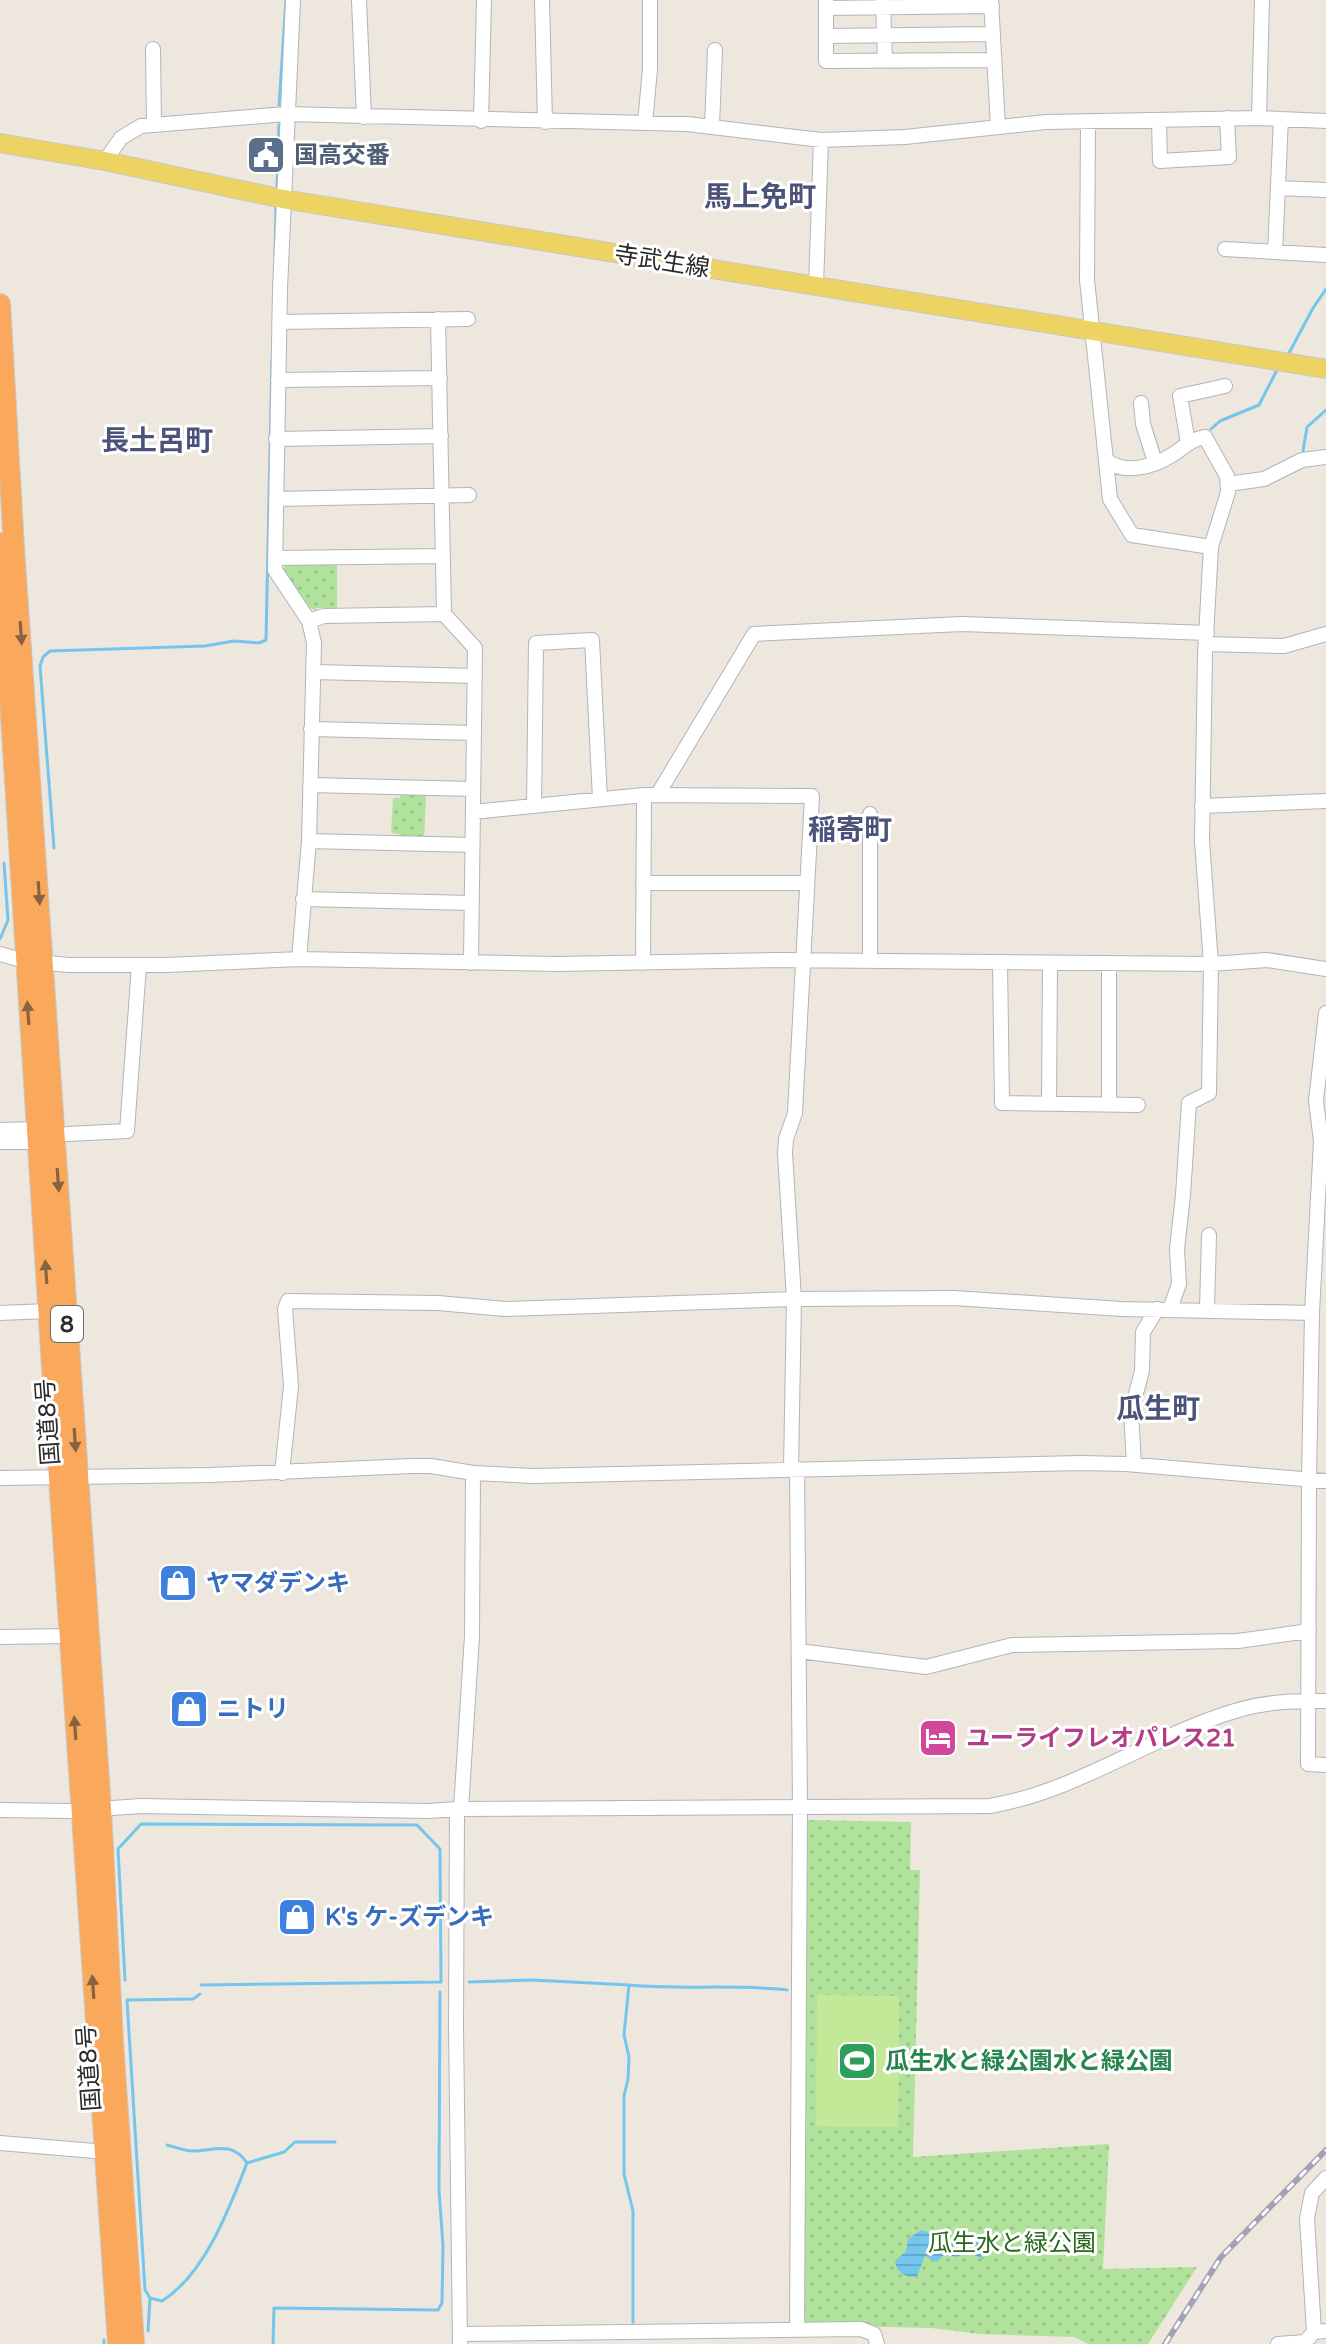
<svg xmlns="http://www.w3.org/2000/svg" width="1326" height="2344" viewBox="0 0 1326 2344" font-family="'Varela Round','Noto Sans JP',sans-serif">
<defs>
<pattern id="park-dots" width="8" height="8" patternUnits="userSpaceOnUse" patternTransform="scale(2)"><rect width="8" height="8" fill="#b1e29c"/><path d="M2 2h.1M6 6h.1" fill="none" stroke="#98c287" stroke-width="1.8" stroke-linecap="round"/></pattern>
<pattern id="water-rules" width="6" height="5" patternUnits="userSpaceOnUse" patternTransform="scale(2)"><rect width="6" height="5" fill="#74c6ec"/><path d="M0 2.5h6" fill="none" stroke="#65aacb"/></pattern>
</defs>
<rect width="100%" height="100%" fill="#ede7de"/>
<path fill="url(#park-dots)" d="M337,562V611H332L331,608H317L316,611L307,606L283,570L287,563Z
M401,793L426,794L424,840L399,839V834L391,833L393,798H400Z
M806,1820L911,1822L910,1870H920L913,2157L1109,2144L1103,2269L1197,2267L1148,2344H1088L1074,2337L980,2334L931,2328L802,2325Z"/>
<path fill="#c3e998" d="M817,1995L899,1996L898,2127L816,2126Z"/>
<path fill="url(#water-rules)" d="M921,2230L927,2232L942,2245L954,2244L966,2233L977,2234L982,2241V2256L986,2260L967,2252L957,2257L944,2255L936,2262L925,2256L917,2276C905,2278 897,2273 895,2261L906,2251L908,2239Z"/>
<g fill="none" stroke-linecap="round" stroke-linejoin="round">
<path stroke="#74c6ec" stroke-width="3" d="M279,105L286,0
M277,188L279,125
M275,255L276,207
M1288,355L1313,308L1326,289
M1211,429L1220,421L1259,405L1278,368
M1303,451L1307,427L1326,410
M54,848L40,666L43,657L50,651L205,646L234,641L259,643L266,640L272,359
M0,939L8,920L4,863
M125,1980L118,1849L141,1824L417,1825L440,1849L441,1982L201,1985
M469,1982L532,1980L629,1985
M167,2145C175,2147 185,2151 193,2151C213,2151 232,2140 247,2163
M150,2298L162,2301C205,2274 229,2209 247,2163L284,2152L295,2142H335
M633,2322V2211L624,2174V2096L628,2079L629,2057L624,2035L629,1985C682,1990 734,1984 787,1990
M148,2331L150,2298L145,2290L127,2000L193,1999L200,1994
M104,2340V2344
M273,2344L274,2308L438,2310L442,2303L443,2246L439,2190L440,1992"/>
<defs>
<path id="minor" d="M293,0L280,289L275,570L309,621L314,643L309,841L299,959
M359,0L364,117
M542,0L545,122
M826,0V61L994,60
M991,0L998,127
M883,1L885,61
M826,8L992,6
M826,36L993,34
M153,49L154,123
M1259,118L1262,0
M1159,120L1160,161L1229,157L1227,118
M481,121L484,0
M1088,122L1087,280L1110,499L1132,535L1211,547
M645,123L650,69V0
M712,127L715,50
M105,161L121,138L141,126L286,114L687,124L821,140L905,137L1046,122L1259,118L1326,121
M1278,188L1326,190
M1225,249L1326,255
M1275,252L1281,119
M816,286L821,140
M438,319L444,614
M279,322L468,319
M278,380L440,378
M1141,403L1143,424L1155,462
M276,439L441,436
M1188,443L1180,396L1225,386
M1106,460C1124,475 1153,467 1172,455C1183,448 1191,439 1205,437L1227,476L1228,492L1211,547L1205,654L1202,841L1211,964L1209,1093L1189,1103L1183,1195L1177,1249L1179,1284L1170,1309
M1228,484L1264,479L1302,460L1326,457
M276,499L469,495
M275,558L443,556
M309,621L324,616L444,614L475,648L471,963
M1206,644L1284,646L1326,634
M313,672L475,676
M311,729L474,733
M310,785L473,789
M658,794L754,634L962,624L1207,633
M534,806L536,643L592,640L600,799
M1202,806L1326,801
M473,812L644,795L812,796L795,1113L786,1139L785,1153L794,1299L791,1469
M870,814V961
M309,841L472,845
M643,883H807
M303,899L472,903
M0,954L25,961L69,965H166L299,959L557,964L778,960L1211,964L1267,960L1326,969
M1000,962L1002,1103L1138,1105
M643,963L644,795
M1326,1013L1316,1101L1321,1141L1312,1313L1309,1481L1308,1764L1326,1765
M1049,1104L1050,963
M1109,1105V963
M0,1130L36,1129
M67,1134L127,1131L139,965
M0,1142H37
M1207,1310L1209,1235
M0,1313L48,1311
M1134,1465L1131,1412L1142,1371L1143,1332L1157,1309
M797,1469L800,1808L797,2330
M282,1473L291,1386L285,1309L288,1301L438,1303L505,1309L794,1299L954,1298L1121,1309L1312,1313
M0,1478L211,1475L411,1466H431L473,1473L533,1476L1080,1463L1126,1464L1326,1481
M0,1637L69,1636
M799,1651L926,1667L1012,1645L1238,1641L1309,1631
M457,1809L456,2026L460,2344
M461,1809L472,1636L473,1473
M0,1810L69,1811L141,1806L429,1811L457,1809L990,1806C1078,1791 1151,1736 1235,1711C1264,1702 1295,1700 1326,1701
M0,2143L106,2152
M1314,2332L1307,2218L1312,2193L1326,2178
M460,2334L861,2329L874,2334L877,2344
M1278,2344L1305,2342L1314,2332L1326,2331"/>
<path id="major" d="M0,143L105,161L283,199L1326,369"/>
<path id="highway" d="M0,304L14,548L101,1809L113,2042L134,2344
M0,543L59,1478L118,2344"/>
</defs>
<use href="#minor" stroke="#b1b4bf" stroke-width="16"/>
<use href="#major" stroke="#c8c8c8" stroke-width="20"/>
<use href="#highway" stroke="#c8c8c8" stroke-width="22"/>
<use href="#minor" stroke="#fff" stroke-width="14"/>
<use href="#major" stroke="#edd462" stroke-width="18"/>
<use href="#highway" stroke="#faa85c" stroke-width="20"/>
<defs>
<path id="rail" d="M1165,2344L1221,2257L1326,2150"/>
</defs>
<use href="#rail" stroke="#a1a3b5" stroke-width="6"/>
<use href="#rail" stroke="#fff" stroke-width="3" stroke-dasharray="9" stroke-linecap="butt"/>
</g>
<defs><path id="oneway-solid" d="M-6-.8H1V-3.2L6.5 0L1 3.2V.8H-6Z" transform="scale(2)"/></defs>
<g fill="#886341">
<use href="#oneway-solid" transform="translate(21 633) rotate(86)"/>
<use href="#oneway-solid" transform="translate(39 893) rotate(86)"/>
<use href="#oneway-solid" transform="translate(28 1013) rotate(-94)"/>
<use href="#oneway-solid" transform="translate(58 1180) rotate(86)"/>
<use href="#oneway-solid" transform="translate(46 1272) rotate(-94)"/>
<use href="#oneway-solid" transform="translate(75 1440) rotate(86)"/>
<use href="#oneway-solid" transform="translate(75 1728) rotate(-94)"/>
<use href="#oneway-solid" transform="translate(93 1987) rotate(-94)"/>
</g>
<defs>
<symbol id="civic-square" viewBox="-11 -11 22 22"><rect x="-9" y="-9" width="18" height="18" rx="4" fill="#5c6f8a" stroke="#fff"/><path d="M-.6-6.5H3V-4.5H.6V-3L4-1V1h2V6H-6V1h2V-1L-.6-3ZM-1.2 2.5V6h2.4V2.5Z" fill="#fff"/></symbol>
<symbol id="shop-square" viewBox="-11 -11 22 22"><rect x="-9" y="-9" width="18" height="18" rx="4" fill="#3f7fe0" stroke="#fff"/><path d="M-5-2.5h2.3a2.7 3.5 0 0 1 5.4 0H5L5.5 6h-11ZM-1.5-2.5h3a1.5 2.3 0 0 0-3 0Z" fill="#fff"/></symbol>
<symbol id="hotel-square" viewBox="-11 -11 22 22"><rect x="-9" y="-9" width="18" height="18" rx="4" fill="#d1479c" stroke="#fff"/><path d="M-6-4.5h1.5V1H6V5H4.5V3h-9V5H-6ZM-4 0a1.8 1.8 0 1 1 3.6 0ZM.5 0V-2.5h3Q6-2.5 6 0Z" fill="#fff"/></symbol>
<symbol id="stadium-square" viewBox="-11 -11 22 22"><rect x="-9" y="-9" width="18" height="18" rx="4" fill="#2e9e5b" stroke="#fff"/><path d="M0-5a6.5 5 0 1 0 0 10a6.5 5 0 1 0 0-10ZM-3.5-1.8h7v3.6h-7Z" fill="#fff"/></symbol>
</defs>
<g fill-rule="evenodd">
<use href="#civic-square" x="244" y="133" width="44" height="44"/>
<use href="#shop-square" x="156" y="1561" width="44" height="44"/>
<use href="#shop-square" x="167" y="1687" width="44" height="44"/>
<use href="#hotel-square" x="916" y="1716" width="44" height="44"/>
<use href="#shop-square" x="275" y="1895" width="44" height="44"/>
<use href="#stadium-square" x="835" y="2039" width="44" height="44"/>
</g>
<g text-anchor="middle" stroke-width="6" stroke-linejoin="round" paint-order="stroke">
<rect fill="#fff" stroke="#6b6b6b" stroke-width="2" x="51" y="1306" width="32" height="36" rx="6"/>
<g font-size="22" font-weight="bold" fill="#2b2b2b">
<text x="67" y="1332">8</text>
</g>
<g font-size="24" font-weight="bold" fill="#4e5e75" stroke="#fff" text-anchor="start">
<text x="294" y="163">国高交番</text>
</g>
<g font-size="24" fill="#2b2b2b" stroke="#fff">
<text transform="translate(662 261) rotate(9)" y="8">寺武生線</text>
<text transform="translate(48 1422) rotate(-94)" y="8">国道8号</text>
<text transform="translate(89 2068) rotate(-94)" y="8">国道8号</text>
</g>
<g font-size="24" font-weight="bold" fill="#366cbe" stroke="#fff" text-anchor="start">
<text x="206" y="1591">ヤマダデンキ</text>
<text x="217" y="1717">ニトリ</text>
<text x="325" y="1925">K's ケ-ズデンキ</text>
</g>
<g font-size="24" font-weight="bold" fill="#b23c85" stroke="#fff" text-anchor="start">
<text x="966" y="1746">ユーライフレオパレス21</text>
</g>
<g font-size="24" font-weight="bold" fill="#27864d" stroke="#fff" text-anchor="start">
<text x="885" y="2069">瓜生水と緑公園水と緑公園</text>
</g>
<g font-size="24" fill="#28681c" stroke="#fff">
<text x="1012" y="2251">瓜生水と緑公園</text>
</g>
<g font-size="28" font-weight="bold" fill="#4c537b" stroke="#fff">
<text x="760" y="206">馬上免町</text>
<text x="157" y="450">長土呂町</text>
<text x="850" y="839">稲寄町</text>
<text x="1158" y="1418">瓜生町</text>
</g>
</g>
</svg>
